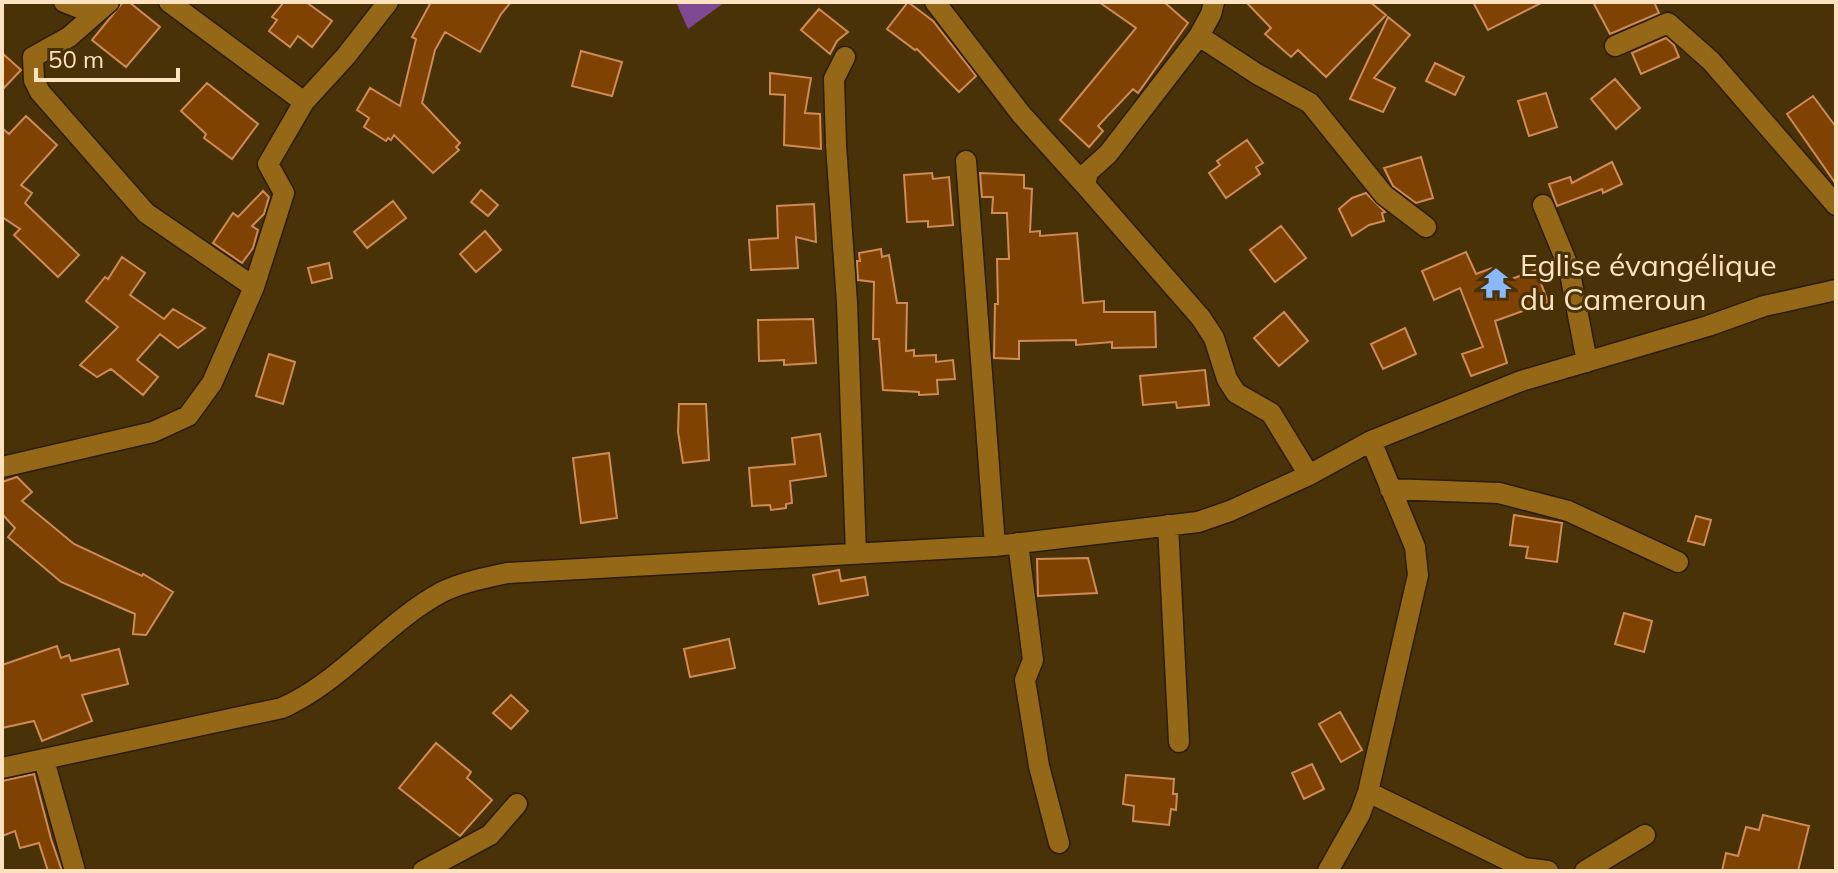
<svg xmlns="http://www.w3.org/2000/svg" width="1838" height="873" viewBox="0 0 1838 873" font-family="Mulish,sans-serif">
<rect width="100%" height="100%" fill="#4a3208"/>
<path fill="#7f4993" d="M676,2H725L688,29Z"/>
<path fill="#804203" stroke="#ce8a57" stroke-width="2" d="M123,2H129L160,27L126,67L92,40Z
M284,2H306L332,21L312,47L298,36L290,47L269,31L277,20L272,17Z
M431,2H511L501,14L480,52L445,32L435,50L422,103L460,143L456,147L459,150L433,173L394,135L391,140L388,138L386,141L364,127L369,118L357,110L370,88L400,106L416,39L412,37Z
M908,2L933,21L976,76L959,92L917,49L915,50L887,29Z
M1099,2H1164L1188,23L1138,93L1133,89L1098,126L1103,131L1089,147L1060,120L1136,28Z
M1246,2H1370L1386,15L1326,77L1298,50L1291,57L1265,34L1271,28Z
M1473,2H1543L1488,30Z
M1593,2H1654L1659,13L1610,34Z
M819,9L848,32L837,41L830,54L801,30Z
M1388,17L1410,35L1374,78L1395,88L1383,112L1350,99Z
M1666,38L1674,45L1679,57L1641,74L1632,53Z
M581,51L622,62L612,96L572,86Z
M2,53L21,70L2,90Z
M1435,63L1464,77L1455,95L1426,81Z
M770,73L811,78L805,113L820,114L821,149L784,145L785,95L770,94Z
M1615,79L1640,108L1616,129L1591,99Z
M207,83L258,124L232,159L204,138L206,134L181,111Z
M1546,93L1557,127L1529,136L1518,101Z
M1813,96L1836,127V184L1787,114Z
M26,116L57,145L21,185L32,193L25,203L79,255L58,277L14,235L20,229L2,217V128L9,134Z
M1247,140L1263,163L1256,167L1260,174L1226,198L1209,173L1220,165L1217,161Z
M1421,157L1433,198L1416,203L1393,186L1384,168Z
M1612,162L1622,184L1603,193L1602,189L1557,206L1549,184L1570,177L1572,183Z
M932,173L933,179L949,177L953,225L928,227V221L907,222L904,175Z
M980,173L1024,175V188L1032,189L1030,232L1040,231V236L1077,233L1083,303L1104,301V312H1155L1156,347L1112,348V342L1076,345V340L1019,341V359L994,358L995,304H998L997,259H1009L1007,213H992L993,197H982Z
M481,190L498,205L488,216L471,202Z
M263,191L269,197L264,214L252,226L258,230L253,248L242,263L213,243L233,213L238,217Z
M1366,193L1385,212L1382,213L1384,221L1369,225L1352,236L1339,209L1352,198Z
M393,201L406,218L367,248L354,232Z
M814,204L816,242L796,237L798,268L751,270L749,240L778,238L777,206Z
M1281,226L1306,258L1275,282L1250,250Z
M485,231L501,250L476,272L460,254Z
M881,249L882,257L889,255L897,303H907L906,351L914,350V356L936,355V362L953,360L955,379L937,380L938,394L919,395V392L883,390L879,339H873L874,282L858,280L857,261H860L859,253Z
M1466,252L1476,274L1492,268L1498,284L1536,270L1548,302L1495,321L1507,363L1471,376L1462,354L1483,347L1460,288L1434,300L1422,271Z
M122,257L145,273L130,295L164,319L173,309L205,328L178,348L160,334L137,360L158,377L143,395L111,369L97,377L80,365L118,327L86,301L105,277L108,279Z
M329,263L332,278L312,283L308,268Z
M1284,312L1308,341L1279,366L1254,338Z
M813,319L816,363L784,365V360L759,361L758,320Z
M1405,328L1416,354L1383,369L1371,344Z
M269,354L295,362L283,404L256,396Z
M1205,370L1209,405L1177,408L1176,402L1143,405L1140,376Z
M679,404H706L709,460L683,463L678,432Z
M820,434L826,476L790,481L792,503L786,504V508L771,510L770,505L752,506L749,468L795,464L792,438Z
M609,453L617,518L581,523L573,458Z
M17,477L32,492L22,501L74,544L142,576L143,574L173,592L146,635L133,634L135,614L61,582L8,537L15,528L2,514V482Z
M1514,515L1562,523L1557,562L1526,558L1528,547L1510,545Z
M1696,516L1711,520L1704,545L1688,541Z
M1088,558L1097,593L1038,596L1037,559Z
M839,570L841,581L865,577L868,595L819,604L813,575Z
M1624,613L1652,621L1644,652L1615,644Z
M729,639L735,668L690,677L684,649Z
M57,646L61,658L69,655L71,661L119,649L128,684L82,695L92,721L42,741L34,721L2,728V665Z
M511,695L528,711L511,729L493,713Z
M1340,712L1362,750L1341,762L1319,724Z
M436,743L471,772L467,778L492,800L460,836L399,788Z
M1312,764L1324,789L1304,799L1292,773Z
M34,774L51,839L62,871H48L39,843L20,848L15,831L2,836V781Z
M1126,775L1174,779L1173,794H1177L1176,810L1171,809L1169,825L1133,821L1134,806L1123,804Z
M1763,815L1809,826L1798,871H1722L1726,853L1738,856L1746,827L1759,830Z"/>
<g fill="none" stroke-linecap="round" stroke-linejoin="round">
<defs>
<path id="minor" d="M64,2L95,14
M109,2L69,37L33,57L34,80L40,92L146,213L254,287
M169,2L304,102
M935,2L1021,114L1085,185
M1214,2L1211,14L1199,36L1108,154L1088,172L1085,185L1201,318L1214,338L1227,379L1236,393L1271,413L1309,475
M1199,36L1257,74L1310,103L1384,195L1426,227
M1615,46L1668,23L1711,61L1836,205
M845,57L834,79L836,145L847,303L856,554
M966,161L995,546
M1543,205L1569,268L1587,362
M2,467L153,432L188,416L212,383L254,287L284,193L268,164L304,102L346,56L388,2
M1390,489L1499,493L1568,511L1678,562
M1168,525L1179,742
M1018,543L1033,660L1025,680L1039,766L1059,843
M44,760L75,871
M2,768L282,708C343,681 383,624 442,592C462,582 485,578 507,573L995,546L1198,522L1230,511L1309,475L1371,441L1521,381L1708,326L1764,306L1836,290
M1368,792L1524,868L1548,871
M423,871L490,835L517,804
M1328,871L1360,814L1368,792L1418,575L1415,547L1371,441
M1585,871L1645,835"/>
</defs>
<use href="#minor" stroke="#2a1c05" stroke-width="23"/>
<use href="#minor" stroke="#956817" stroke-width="20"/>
</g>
<defs>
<symbol id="temple-bare" viewBox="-9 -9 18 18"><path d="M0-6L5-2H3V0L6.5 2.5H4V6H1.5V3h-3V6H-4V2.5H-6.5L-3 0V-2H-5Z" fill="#8abafc" stroke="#4a3208" stroke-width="2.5" paint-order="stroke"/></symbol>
</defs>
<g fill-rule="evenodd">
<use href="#temple-bare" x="1474" y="261" width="44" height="44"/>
</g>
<g text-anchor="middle" stroke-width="6" stroke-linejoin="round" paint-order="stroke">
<g font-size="30" fill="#fce2bf" stroke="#4a3208" text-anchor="start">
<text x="1520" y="276">Eglise évangélique<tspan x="1520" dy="34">du Cameroun</tspan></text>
</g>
</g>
<rect width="1838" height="873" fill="none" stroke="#fce2bf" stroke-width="8"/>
<path d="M36 68v12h142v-12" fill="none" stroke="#fce2bf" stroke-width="4"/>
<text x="48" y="68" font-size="24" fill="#fce2bf" stroke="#4a3208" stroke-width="6" paint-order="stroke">50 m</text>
</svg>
